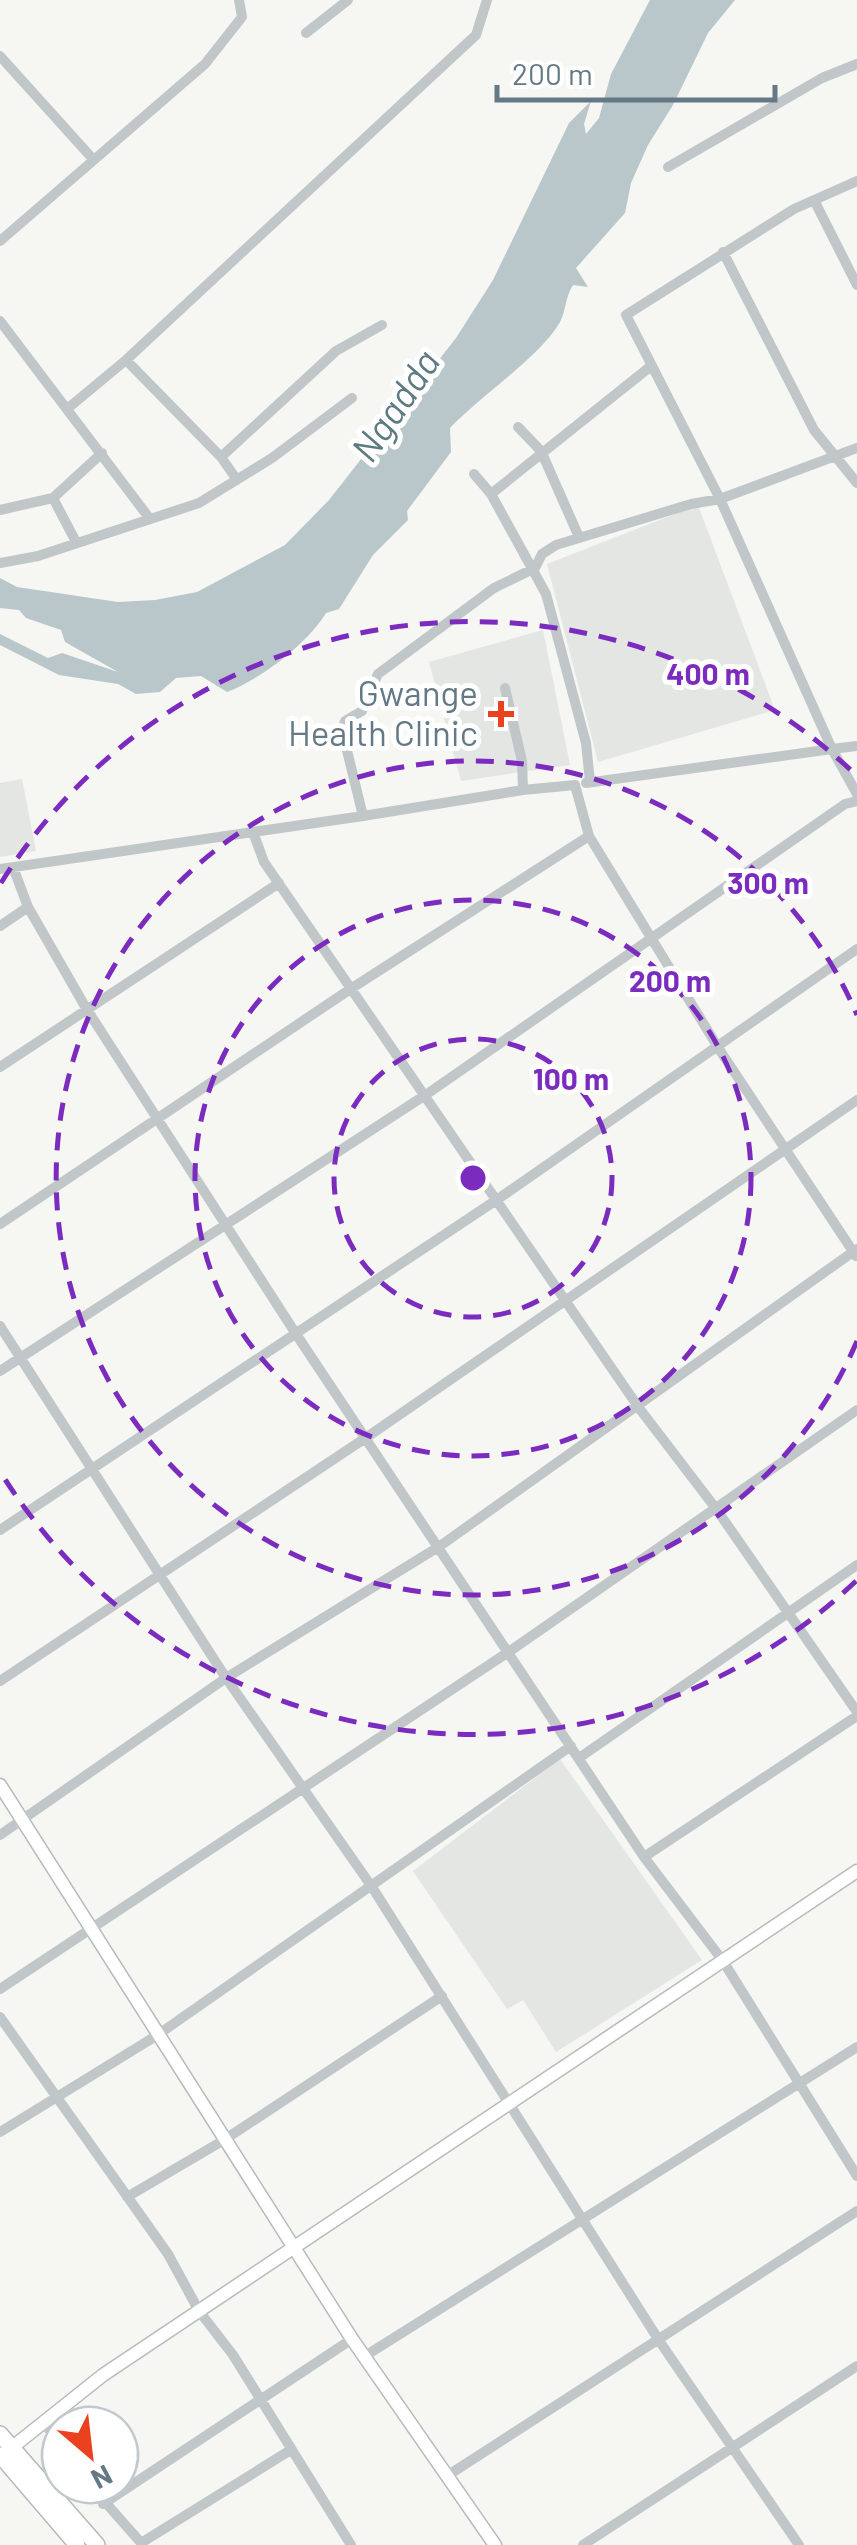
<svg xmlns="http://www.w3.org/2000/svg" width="857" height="2545" viewBox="0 0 857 2545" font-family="Barlow,sans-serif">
<rect width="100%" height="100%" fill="#f6f6f3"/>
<path fill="#e4e6e4" d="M698,505L775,710L598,762L547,564Z
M543,630L570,765L461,781L429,662Z
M22,779L36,851L0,857V783Z
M560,1759L702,1960L556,2052L523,2000L507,2009L413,1871Z"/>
<path fill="#b9c7ca" d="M650,0H735L708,33L673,105L648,145L631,183L625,213L576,268L588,287L573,285C565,298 566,310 560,322C540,357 480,396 450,428L451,452L407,511L408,520L373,555L339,609L326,613C307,644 261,679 227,692L201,676L176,678L160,692L136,694L118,684L59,675L0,645V634L48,658L62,653L118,672L65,642L61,630L26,618L19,610L0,608V578L17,587L118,602L155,600L197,592L285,545L329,500L456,338L493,280L569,123L591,101L584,124L586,134L599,118L611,74Z"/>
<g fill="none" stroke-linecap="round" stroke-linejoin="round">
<defs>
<path id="major" d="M0,1785L352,2339L495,2545
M5,2453L103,2375L857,1871"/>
<path id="highway" d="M0,2434L97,2545
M0,2455L77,2545"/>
</defs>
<use href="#major" stroke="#b5babd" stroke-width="15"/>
<use href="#highway" stroke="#b4b9bc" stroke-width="18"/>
<path stroke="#c1c7c9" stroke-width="10" d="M306,33L348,0
M0,56L92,158
M668,167L822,78L857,64
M857,181L794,209L626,315L720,499L832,749L857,746
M814,200L857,285
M0,241L205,64L242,17L239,0
M723,252L814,430L857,483
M0,321L150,519
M126,360L221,457L237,480
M67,409L126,360L476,35L487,0
M518,427L541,451L579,537
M221,457L336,351L382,325
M474,474L491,494L546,594L586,743L590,782
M491,494L651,366
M53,498L76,542
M0,510L53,498L102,453
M0,563L38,556L199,503L272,458L352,398
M505,688L522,761L523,790L575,785L589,836L719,1049L856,1256
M586,783L832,749L857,794
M523,790L363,816L342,730L345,721L362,711L378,674L494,588L535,568L542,554L556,545L691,504L720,499L857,448
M363,816L253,832L264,862L639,1408L717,1510L857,1712
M13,867L28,907L86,1008L296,1334L644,1857L723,1961L857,2176
M0,869L253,832
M0,926L28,907
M0,1067L279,883
M0,1224L352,988L589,836
M0,1326L226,1678L372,1887L660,2342L799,2545
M0,1371L427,1094L845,804L857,801
M0,1530L498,1199L857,949
M0,1681L367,1437L857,1100
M579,1758L857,1565
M0,1835L226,1678L440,1546L857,1249
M644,1857L857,1716
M0,1989L510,1651L857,1410
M0,2017L168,2254L199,2311L233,2355L351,2545
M0,2132L156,2036L571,1746
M127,2197L224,2140L442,1996
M365,2356L857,2047
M43,2421L60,2444
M450,2474L857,2211
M90,2485L143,2545
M103,2504L352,2339
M141,2543L289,2451
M583,2545L857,2366"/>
<use href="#major" stroke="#fff" stroke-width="12"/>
<use href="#highway" stroke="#fff" stroke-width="15"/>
</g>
<g fill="none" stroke="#7b2cbf" stroke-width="5" stroke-dasharray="18 12">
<circle cx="473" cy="1178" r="139"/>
<circle cx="473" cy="1178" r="278"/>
<path d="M857 1341A417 417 0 1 1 857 1015"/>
<path d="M856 1581A556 556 0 0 1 1 1473M1 883A556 556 0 0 1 856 775"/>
</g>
<path fill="#ea411f" stroke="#fff" stroke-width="4" d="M496 699h10v10h10v10h-10v10h-10v-10h-10v-10h10z"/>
<g text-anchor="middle" stroke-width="10" stroke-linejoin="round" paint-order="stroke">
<g font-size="35" fill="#647985" stroke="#fff" text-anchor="end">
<text x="478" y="706">Gwange<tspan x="478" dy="40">Health Clinic</tspan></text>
</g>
<g font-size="38" font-style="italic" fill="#5f7b82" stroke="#fff">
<text transform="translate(396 406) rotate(-56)" y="13">Ngadda</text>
</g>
</g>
<circle cx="473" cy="1178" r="15" fill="#7b2cbf" stroke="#fff" stroke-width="5"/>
<g font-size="30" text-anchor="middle" font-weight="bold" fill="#7b2cbf" stroke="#fff" stroke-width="10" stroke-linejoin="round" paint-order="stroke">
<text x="708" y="685">400 m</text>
<text x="768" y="894">300 m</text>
<text x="670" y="992">200 m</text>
<text x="571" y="1090">100 m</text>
</g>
<g transform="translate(90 2455) rotate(152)"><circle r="48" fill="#ffffff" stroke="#c1c9ce" stroke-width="2.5"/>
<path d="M0-8L18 38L0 25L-18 38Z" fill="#ea411f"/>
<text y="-15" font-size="28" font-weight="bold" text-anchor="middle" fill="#647985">N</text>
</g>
<path d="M497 85v15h278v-15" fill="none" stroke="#647985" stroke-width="5"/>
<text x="512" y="85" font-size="30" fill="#647985" stroke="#ffffff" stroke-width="8" paint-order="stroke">200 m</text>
</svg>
